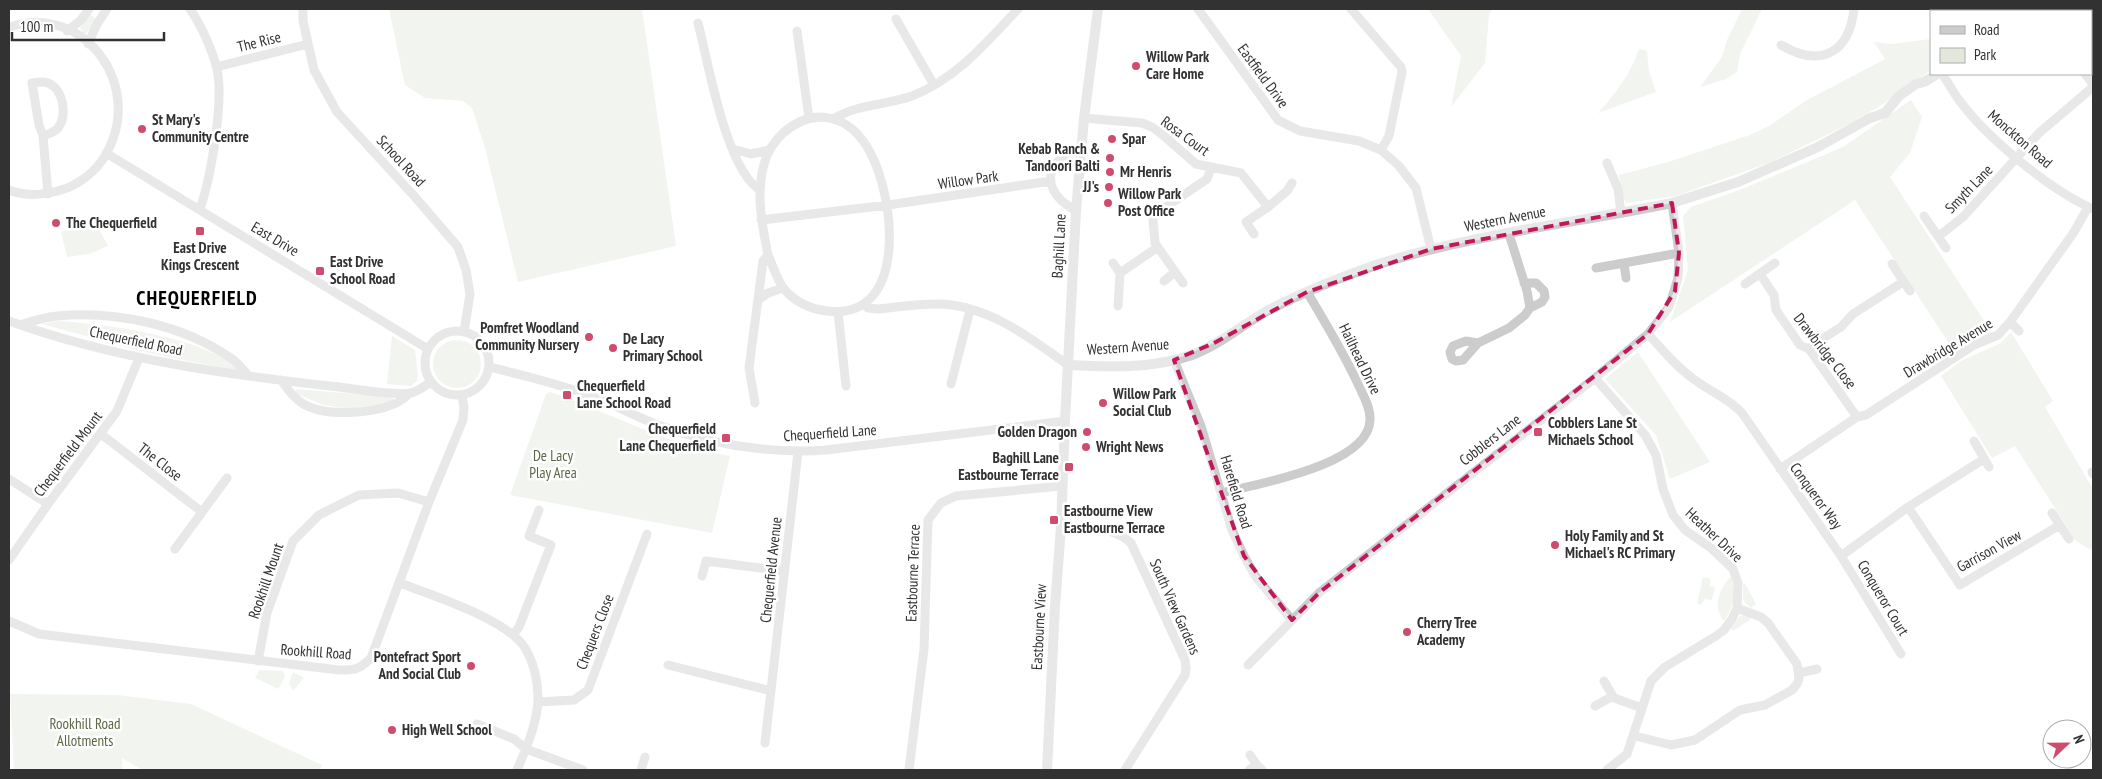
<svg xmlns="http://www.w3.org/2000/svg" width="2102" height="779" viewBox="0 0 2102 779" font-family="'PT Sans Narrow',sans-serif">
<rect width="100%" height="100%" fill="#fff"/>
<path fill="#e3e7dc" d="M389,9H642L676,246L518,282L485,148L472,108L463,101L425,98L405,85Z
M1428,9H1493L1489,15L1485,63L1451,107L1461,56Z
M1742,9H1762L1740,54L1737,72L1726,79L1700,87L1722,57L1727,40Z
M90,14L97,20L87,33L83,34L80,27Z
M1931,39V70L1880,106L1847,125L1771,162L1676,196L1626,203L1622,195L1619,175L1668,162L1750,135L1769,126L1807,100L1885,59L1874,42L1891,44Z
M1639,49L1647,51L1649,71L1656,92L1598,113C1616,93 1630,75 1639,49Z
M1911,100L1922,117L1910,153L1890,177L1992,333L1967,343L1954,351L1855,200L1670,322L1688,270L1683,216L1691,207L1745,188L1843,147Z
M96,224L108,246L89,254L67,257L61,232Z
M58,321C103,324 209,337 239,371L148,353L42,324Z
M2011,332L2053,401L2045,407L2093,489V551L2076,541L2015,446L1992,458L1941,376L1961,361L2001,343Z
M392,336L415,350L418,376L417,381L411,386L387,384Z
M433 364a24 24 0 1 1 48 0a24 24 0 1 1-48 0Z
M1638,352L1710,462L1670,479L1656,435L1605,379Z
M296,389L393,397V400L374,408H345L323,405L295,393Z
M550,392C610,413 667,444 730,456L712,533L510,495L546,394Z
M1731,576C1736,592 1734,607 1724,621C1711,605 1720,589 1731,576Z
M1703,577L1710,579V586L1715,587L1712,600L1705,599L1701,605L1697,604Z
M1745,583L1756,604L1751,608L1743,600V584Z
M1745,615L1750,617V620L1733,631L1731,628L1740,616Z
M259,670L283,671L285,677L278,689L255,678Z
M293,672L304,678L293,691L289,683Z
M10,694L117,695L191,704L322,765L320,770H143L122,758V770H14Z"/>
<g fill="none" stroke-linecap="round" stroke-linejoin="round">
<path stroke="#ccc" stroke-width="9" d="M190,9C201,25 212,49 217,69C224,101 211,177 200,209
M303,9V21L314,70L337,112L415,197L458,247L466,270L470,294L464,332
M1198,9L1278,120L1300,131L1359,141L1381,150L1399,166L1416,188L1431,249
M1351,9L1401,67L1402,72L1389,136L1381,150
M1974,9L1976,11
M896,19L934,85
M698,23C708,61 726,170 760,190
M9,27C86,2 146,88 105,156C96,171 79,185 61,190C44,195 26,197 9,190
M67,31L81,20L89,9
M797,31L809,118
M88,44L97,24L107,9
M1781,45C1820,68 1849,54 1854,9
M216,67L308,44
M1942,74C1948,82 1953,92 1959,100C1987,138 2050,190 2093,209
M2085,74L2093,84
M835,118C859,104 887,105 912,96C956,79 987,42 1018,9
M1084,118L1142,123L1152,127L1164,136L1196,164L1241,173L1268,207L1287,191L1292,183
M43,136C47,134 53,133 57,129C68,118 64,89 48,83C43,81 37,82 32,83L39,125L43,136L48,194
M733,149L751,154L769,150
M106,153L428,349
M1607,163L1618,189L1621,213
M1076,211C1071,207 1064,204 1060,199C1039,177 1056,155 1080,149
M1924,216L1946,248
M761,220L888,205L1051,181
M1254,234L1246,222L1268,207
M1939,236L1963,217L2039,133L2093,87
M1113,263L1120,273L1118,306
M1624,264L1626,278
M1892,264L1910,291
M1596,268L1679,253
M1120,273L1158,247
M1760,274L1774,295L1776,310L1800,345L1809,349L1857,417
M1164,281L1175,272
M1183,283L1155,243L1153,219L1154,215L1207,179L1211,168
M1524,283H1536L1544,291L1545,297L1542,302L1530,308
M1745,284L1775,263
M758,300L768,293L783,288
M864,304L868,308L878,309C899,307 921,303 942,304C991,307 1030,338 1068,365
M838,312L846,386
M9,321C114,359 228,375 339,387C355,389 398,396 411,393C418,391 425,386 431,382
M2010,322L2019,331
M20,325C32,321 45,317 57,316C115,310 184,325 232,359C238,363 243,370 248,375
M425 363a32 32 0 1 1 64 0a32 32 0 1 1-64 0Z
M1648,334C1663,350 1677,368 1695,380C1711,392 1728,398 1742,413L1841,556L1901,654
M1478,343L1466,341L1453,346L1450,352L1452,359L1456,361L1463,360L1478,343L1509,328L1525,315L1530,308L1527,291L1509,234
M1809,349L1817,342L1841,327L1853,314L1903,282
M1174,360L1201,426L1232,530L1244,556L1256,577L1292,620
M489,367C522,375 556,383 588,395C612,403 634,416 658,425C713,445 768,454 826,450L1065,421
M1595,378L1645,435L1656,455L1663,489L1673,515L1685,530L1711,548L1733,569L1738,583L1737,608L1732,619L1724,630L1716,636L1665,667L1651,681L1627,754L1607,770
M281,380C287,389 293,397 302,403C322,417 372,414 394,404C400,402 405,397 410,393
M951,384L970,310
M755,403L749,368L763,261L768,255C762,224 755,193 765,161C768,150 775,141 783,133C815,105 851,116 870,152C895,198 909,321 827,311C811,309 795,302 784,289C777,280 773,266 768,255
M101,434L202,512
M1974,441L1989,467
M1780,469L1857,417L1866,415L1974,345L1998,335L2010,322L2074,232L2088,207
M2092,472L2093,474
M9,479L48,504
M1221,493C1256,484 1372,465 1370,418C1370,406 1362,393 1357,382C1342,350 1325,322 1307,292
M1908,507L1960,585L2060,525
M2052,513L2069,539
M1061,527C1084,529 1114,526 1131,543L1185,660L1186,668L1185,675L1125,770
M175,549L227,478
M1841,556L1908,507L1984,459
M9,560L48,504L117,411L139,358
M702,576L706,561L784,571
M400,583C433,596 507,619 525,648C534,663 538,683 538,700C537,724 526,749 517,770
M9,621L39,634L81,639L339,670C355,670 359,670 371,658L429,502L463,420L464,408L462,395
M513,635L519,627L551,545L529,536L539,510
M258,661L267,613L293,541L319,515L359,495L398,493L429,502
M668,665L771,691
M1248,665L1320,592L1595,378L1648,334L1669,307L1678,278L1679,253L1672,203
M1799,673L1817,669
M1604,681L1614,698L1642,708
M538,702L574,700L588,690L647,534
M1595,706L1613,696
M477,724L514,739L526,749L583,770
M1635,736L1671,745L1695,740L1740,710L1765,705L1792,690L1797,684L1799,679L1797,664L1768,623L1761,617L1737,608
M765,743L798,452
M1250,755L1257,765
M641,770L645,757
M909,770L924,649L928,520L941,503L956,496L1062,486
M1249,770L1257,765L1262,770"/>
<path stroke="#ccc" stroke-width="10" d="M2026,11L2030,9
M1068,365C1109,367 1153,369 1192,355C1219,345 1242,325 1267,311C1303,292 1341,277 1379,264C1474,234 1575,223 1672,203L1738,182L1818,147L1870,118L1885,113L1899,96L1916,84L1924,82L1937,74
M1047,770L1055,606L1061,527L1065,421L1076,211L1084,118L1098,9"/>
</g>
<path d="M0 0H2102V779H0ZM1672,203L1679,253L1675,291L1648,334L1320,592L1292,620L1244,556L1174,360L1214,343L1307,292L1431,249Z" fill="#fff" fill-opacity=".55" fill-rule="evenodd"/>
<path fill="none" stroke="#c2185b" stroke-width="4" stroke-dasharray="10 6" stroke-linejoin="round" d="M1672,203L1679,253L1675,291L1648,334L1320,592L1292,620L1244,556L1174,360L1214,343L1307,292L1431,249Z"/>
<g fill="#d04c6e" stroke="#fff" stroke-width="2">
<circle cx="1136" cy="66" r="5"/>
<circle cx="142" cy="129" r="5"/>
<circle cx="1112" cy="139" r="5"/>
<circle cx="1110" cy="158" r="5"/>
<circle cx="1110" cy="172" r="5"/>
<circle cx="1109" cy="187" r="5"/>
<circle cx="1108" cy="203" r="5"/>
<circle cx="56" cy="223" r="5"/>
<rect x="195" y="226" width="10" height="10" rx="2.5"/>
<rect x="315" y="266" width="10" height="10" rx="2.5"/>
<circle cx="589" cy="337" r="5"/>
<circle cx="613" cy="348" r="5"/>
<rect x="562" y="390" width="10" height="10" rx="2.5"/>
<circle cx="1103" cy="403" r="5"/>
<circle cx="1087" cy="432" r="5"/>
<rect x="1533" y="427" width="10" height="10" rx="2.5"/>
<rect x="721" y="433" width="10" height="10" rx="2.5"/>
<circle cx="1086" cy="447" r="5"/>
<rect x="1064" y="462" width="10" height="10" rx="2.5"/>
<rect x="1049" y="515" width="10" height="10" rx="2.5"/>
<circle cx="1555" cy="545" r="5"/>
<circle cx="1407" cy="632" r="5"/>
<circle cx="471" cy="666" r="5"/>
<circle cx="392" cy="730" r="5"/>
</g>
<g text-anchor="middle" stroke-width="5" stroke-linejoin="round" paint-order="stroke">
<g font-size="15" fill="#323232" stroke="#fff">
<text transform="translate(259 42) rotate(-14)" y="5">The Rise</text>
<text transform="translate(1263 76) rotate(54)" y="5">Eastfield Drive</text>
<text transform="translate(1185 136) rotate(36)" y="5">Rosa Court</text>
<text transform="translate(2020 139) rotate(41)" y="5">Monckton Road</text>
<text transform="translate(401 161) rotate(47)" y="5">School Road</text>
<text transform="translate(968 180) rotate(-8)" y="5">Willow Park</text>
<text transform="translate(1969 189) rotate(-46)" y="5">Smyth Lane</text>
<text transform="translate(1505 219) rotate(-11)" y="5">Western Avenue</text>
<text transform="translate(275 239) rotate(31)" y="5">East Drive</text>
<text transform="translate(1059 246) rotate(-87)" y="5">Baghill Lane</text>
<text transform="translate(136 341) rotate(12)" y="5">Chequerfield Road</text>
<text transform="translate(1128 347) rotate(-4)" y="5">Western Avenue</text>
<text transform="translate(1948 348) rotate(-31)" y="5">Drawbridge Avenue</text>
<text transform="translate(1825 351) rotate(52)" y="5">Drawbridge Close</text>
<text transform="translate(1360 359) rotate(64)" y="5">Hailhead Drive</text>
<text transform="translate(830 433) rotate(-4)" y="5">Chequerfield Lane</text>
<text transform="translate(1490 440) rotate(-38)" y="5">Cobblers Lane</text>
<text transform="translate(68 454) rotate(-53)" y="5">Chequerfield Mount</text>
<text transform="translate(160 462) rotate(38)" y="5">The Close</text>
<text transform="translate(1236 492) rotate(73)" y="5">Harefield Road</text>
<text transform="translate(1816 496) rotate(54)" y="5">Conqueror Way</text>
<text transform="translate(1714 535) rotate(43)" y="5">Heather Drive</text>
<text transform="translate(1989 551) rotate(-29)" y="5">Garrison View</text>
<text transform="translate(771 570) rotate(-84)" y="5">Chequerfield Avenue</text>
<text transform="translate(913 573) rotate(-88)" y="5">Eastbourne Terrace</text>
<text transform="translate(266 581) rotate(-71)" y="5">Rookhill Mount</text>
<text transform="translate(1883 598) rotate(59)" y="5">Conqueror Court</text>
<text transform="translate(1175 607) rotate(66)" y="5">South View Gardens</text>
<text transform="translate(1039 627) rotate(-87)" y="5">Eastbourne View</text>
<text transform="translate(595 632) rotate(-69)" y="5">Chequers Close</text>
<text transform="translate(316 652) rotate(4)" y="5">Rookhill Road</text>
</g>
<g font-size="15" font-weight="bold" fill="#323232" stroke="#fff" text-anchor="start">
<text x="1146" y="62">Willow Park<tspan x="1146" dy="17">Care Home</tspan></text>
<text x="152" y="125">St Mary's<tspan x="152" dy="17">Community Centre</tspan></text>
<text x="1122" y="144">Spar</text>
<text x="1100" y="154" text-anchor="end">Kebab Ranch &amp;<tspan x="1100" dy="17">Tandoori Balti</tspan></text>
<text x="1120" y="177">Mr Henris</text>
<text x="1099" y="192" text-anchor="end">JJ's</text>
<text x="1118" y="199">Willow Park<tspan x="1118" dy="17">Post Office</tspan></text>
<text x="66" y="228">The Chequerfield</text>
<text x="200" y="253" text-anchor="middle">East Drive<tspan x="200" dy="17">Kings Crescent</tspan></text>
<text x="330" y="267">East Drive<tspan x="330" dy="17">School Road</tspan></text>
<text x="579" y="333" text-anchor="end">Pomfret Woodland<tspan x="579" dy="17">Community Nursery</tspan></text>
<text x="623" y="344">De Lacy<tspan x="623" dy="17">Primary School</tspan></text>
<text x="577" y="391">Chequerfield<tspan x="577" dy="17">Lane School Road</tspan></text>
<text x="1113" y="399">Willow Park<tspan x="1113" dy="17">Social Club</tspan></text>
<text x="1548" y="428">Cobblers Lane St<tspan x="1548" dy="17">Michaels School</tspan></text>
<text x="716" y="434" text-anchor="end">Chequerfield<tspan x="716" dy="17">Lane Chequerfield</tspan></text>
<text x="1077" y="437" text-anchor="end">Golden Dragon</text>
<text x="1096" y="452">Wright News</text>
<text x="1059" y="463" text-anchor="end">Baghill Lane<tspan x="1059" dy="17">Eastbourne Terrace</tspan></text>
<text x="1064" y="516">Eastbourne View<tspan x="1064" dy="17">Eastbourne Terrace</tspan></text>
<text x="1565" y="541">Holy Family and St<tspan x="1565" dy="17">Michael's RC Primary</tspan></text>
<text x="1417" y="628">Cherry Tree<tspan x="1417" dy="17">Academy</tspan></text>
<text x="461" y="662" text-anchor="end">Pontefract Sport<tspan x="461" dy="17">And Social Club</tspan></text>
<text x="402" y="735">High Well School</text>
</g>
<g font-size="15" fill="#5c6844" stroke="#fff">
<text x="553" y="461">De Lacy<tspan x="553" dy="17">Play Area</tspan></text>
<text x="85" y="729">Rookhill Road<tspan x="85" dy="17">Allotments</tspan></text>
</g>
<g font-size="20" font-weight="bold" letter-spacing="1" fill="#000" stroke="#fff">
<text x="197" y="305">CHEQUERFIELD</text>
</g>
</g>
<rect width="2102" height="779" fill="none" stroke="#323232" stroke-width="20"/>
<rect x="1930" y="10" width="162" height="65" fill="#ffffff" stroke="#adadad"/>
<rect x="1940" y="26" width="25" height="8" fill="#cccccc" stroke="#adadad"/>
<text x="1974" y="35" font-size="15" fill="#323232">Road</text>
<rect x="1940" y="48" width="25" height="15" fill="#e3e7dc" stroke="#adadad"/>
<text x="1974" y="60" font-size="15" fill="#323232">Park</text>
<g transform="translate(2067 744) rotate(68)"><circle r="24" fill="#ffffff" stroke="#adadad"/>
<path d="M0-4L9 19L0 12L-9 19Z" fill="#d04c6e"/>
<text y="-8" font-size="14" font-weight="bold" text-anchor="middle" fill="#323232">N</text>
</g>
<path d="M12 32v8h152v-8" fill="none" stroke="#323232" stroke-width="2.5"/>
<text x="20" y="32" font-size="15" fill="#323232" stroke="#ffffff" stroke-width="4" paint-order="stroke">100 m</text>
</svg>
